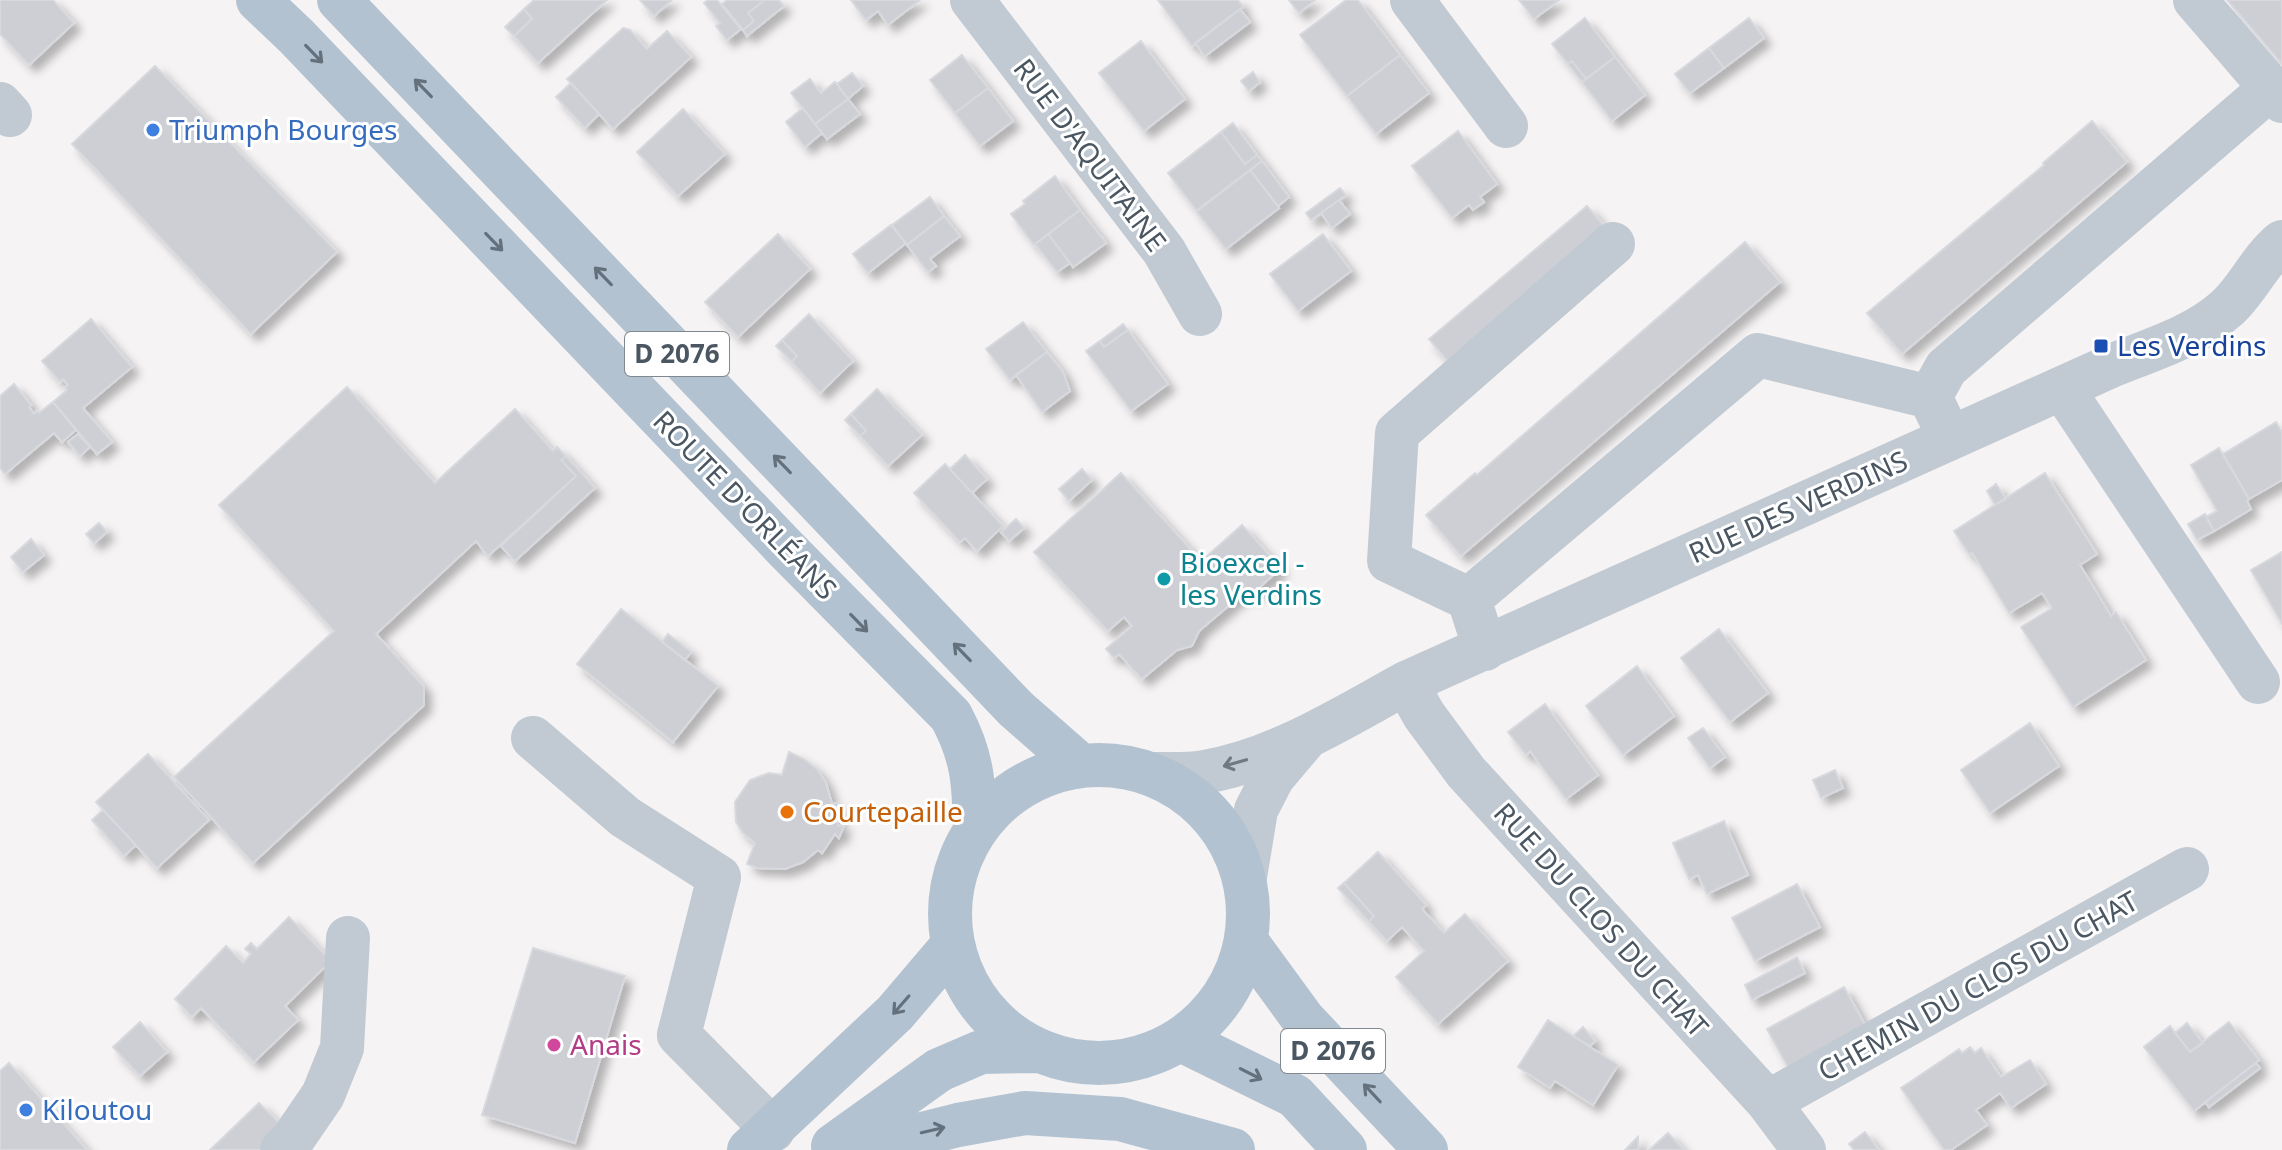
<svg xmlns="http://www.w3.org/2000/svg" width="2282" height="1150" viewBox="0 0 2282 1150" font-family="'Noto Sans',sans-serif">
<defs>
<filter id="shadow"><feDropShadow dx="7" dy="7" stdDeviation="4" flood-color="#0004"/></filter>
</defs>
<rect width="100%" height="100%" fill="#f5f3f3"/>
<path fill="#cdcfd5" stroke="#d7d9de" stroke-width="2" filter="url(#shadow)" d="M0,0H53L74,23L29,65L0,34Z
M534,0H607L538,63L514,36L532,19L524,9Z
M640,0H672L654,16Z
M708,0H717L741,29L727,40L716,26L720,23L704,3Z
M727,0H765L748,13L754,21L743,30L722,4Z
M765,0H779L784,6L747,36L743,30L754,21L748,13Z
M851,0H920L888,25L878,11L866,20Z
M1158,0H1238L1243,7L1192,46Z
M1289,0H1315L1299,13Z
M1346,0H1358L1400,55L1347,96L1300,35Z
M1519,0H1559L1534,19Z
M2227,0H2282V64Z
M524,9L532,19L514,36L505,27Z
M1240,9L1250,22L1205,56L1195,43Z
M1585,18L1615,57L1586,79L1572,61L1568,64L1552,44Z
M1749,18L1764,38L1724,68L1709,48Z
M623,28L630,30L647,49L667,31L691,57L613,129L567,79Z
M1141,41L1185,99L1144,131L1099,73Z
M1709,48L1724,68L1690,93L1675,74Z
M962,55L988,88L955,113L930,80Z
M1400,55L1429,93L1376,134L1347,96Z
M1615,57L1645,95L1612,121L1582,82Z
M1572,61L1586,79L1582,82L1568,64Z
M155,66L337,252L251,334L72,144Z
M1253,72L1260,82L1249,91L1241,81Z
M852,73L863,86L848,99L837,84Z
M810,79L821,93L835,82L848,99L815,124L791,93Z
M571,83L599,114L585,128L556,97Z
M988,88L1013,121L980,146L955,113Z
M848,99L860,114L827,139L815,124Z
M803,108L822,133L805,147L786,122Z
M683,109L725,154L678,196L637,152Z
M2092,121L2127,162L1902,354L1867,313L2044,165L2043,163Z
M1233,123L1257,155L1245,164L1221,132Z
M1458,131L1497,184L1480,197L1484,202L1473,210L1469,205L1452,218L1412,166Z
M1221,132L1245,164L1257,155L1262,161L1197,211L1168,173Z
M1262,161L1289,197L1278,206L1250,170Z
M1250,170L1279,208L1226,249L1196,211Z
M1055,176L1080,210L1034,245L1011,214L1025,204L1023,201Z
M1340,188L1346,195L1311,220L1306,213Z
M930,197L944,216L907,245L892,225Z
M1339,200L1350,214L1332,228L1321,213Z
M1587,206L1608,230L1450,364L1429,339Z
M1080,210L1106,243L1073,267L1048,234Z
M944,216L960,236L930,259L936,266L928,272L907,245Z
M891,225L906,243L868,273L853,254Z
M778,234L810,269L738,337L705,302Z
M1048,234L1070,263L1057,272L1035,244Z
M1323,234L1351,271L1298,311L1270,274Z
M1745,242L1780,282L1461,556L1426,515L1475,473L1477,475Z
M809,314L853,361L820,393L792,362L797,356L782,340Z
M91,319L132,367L83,408L112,442L97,454L53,402L67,390L65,387L68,385L63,379L60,382L42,361Z
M1023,322L1047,352L1010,380L986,349Z
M1123,324L1128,330L1104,347L1100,341Z
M1128,330L1168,384L1131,411L1086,351L1100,341L1104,347Z
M782,340L797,356L792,362L776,346Z
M1047,352L1063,372L1070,391L1042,412L1016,375Z
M14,384L31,405L29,407L34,414L37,411L39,413L53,402L76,430L62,442L54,433L5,474L0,468V396Z
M347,387L435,483L515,409L553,451L557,447L566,456L561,460L576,476L488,556L476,541L376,634L424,687V705L253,863L174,777L334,631L219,505Z
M877,389L922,435L888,466L860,436L866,431L851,414Z
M851,414L866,431L860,436L845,420Z
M2276,422L2282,432V480L2249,499L2223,454Z
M78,434L90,447L80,456L68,442Z
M2219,448L2249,499L2247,501L2251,509L2214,531L2206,517L2217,511L2191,465Z
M965,455L987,479L972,493L950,469Z
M566,456L595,488L515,561L501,546L576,476L561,460Z
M945,464L1003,526L977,551L965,538L960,542L914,493Z
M1082,469L1092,480L1069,501L1059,489Z
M1121,473L1194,553L1190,555L1198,564L1242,525L1281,568L1250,596L1246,591L1199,631L1192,646L1177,650L1142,679L1119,654L1114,658L1106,649L1132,626L1124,617L1108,631L1034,552Z
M2045,473L2097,554L2080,565L2111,616L2116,612L2146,660L2073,707L2021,627L2052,608L2042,593L2009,613L1977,560L1972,553L1969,554L1954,531Z
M1996,484L2006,499L1995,505L1987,491Z
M2205,514L2214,531L2197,540L2188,524Z
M1016,519L1024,528L1009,541L1001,532Z
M99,523L107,532L94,543L86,534Z
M31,539L44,555L23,572L11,557Z
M2282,552V624L2251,570Z
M621,609L718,686L673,742L577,664Z
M1719,629L1768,693L1730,722L1681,658Z
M668,634L691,652L685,660L662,642Z
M1637,666L1674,716L1623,755L1586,706Z
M1545,704L1598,775L1566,799L1530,751L1526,755L1508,732Z
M2030,723L2059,766L1990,813L1961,770Z
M1703,728L1725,757L1710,768L1688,738Z
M789,752L804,759L817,769L826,783L832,804L838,803V826L844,825L839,838L835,834L822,853L818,850L803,862L785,869L757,868L747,864L755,843L743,833L736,822L735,802L750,780L769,773L782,775Z
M148,754L209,820L157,868L96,802Z
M1835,770L1843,788L1821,798L1813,780Z
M103,810L136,845L124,856L92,820Z
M1724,821L1748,875L1707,894L1698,875L1689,879L1673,843Z
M1378,852L1426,905L1422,909L1444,933L1465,914L1508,961L1438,1024L1396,977L1424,951L1402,927L1387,941L1369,922L1374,916L1344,883Z
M1344,883L1374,916L1369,922L1338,888Z
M1797,884L1820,927L1755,961L1732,918Z
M289,917L331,961L285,1006L298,1020L254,1062L201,1008L192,1017L175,999L226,946L243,963L251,954L245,949L251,943L257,949Z
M533,948L625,976L575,1143L482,1115Z
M1797,957L1805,973L1752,1000L1745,985Z
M1844,987L1868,1030L1791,1073L1767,1029Z
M1548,1020L1618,1065L1593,1105L1555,1081L1550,1088L1518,1067Z
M140,1022L167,1052L140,1076L113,1047Z
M2229,1022L2259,1060L2194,1111L2144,1047L2170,1026L2190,1052Z
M2187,1023L2203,1043L2190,1052L2175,1033Z
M1583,1027L1595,1041L1590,1046L1573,1036Z
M1970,1047L1975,1053L1981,1048L2001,1077L2030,1060L2046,1084L2011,1108L2000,1093L1976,1110L1987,1125L1951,1150H1944L1901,1088L1959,1049L1962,1053Z
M9,1063L87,1150H0V1071Z
M2256,1063L2260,1068L2209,1107L2205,1102Z
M259,1103L284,1128L260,1150H210Z
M1865,1132L1879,1150H1854L1849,1144Z
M1668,1133L1684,1150H1649Z
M1638,1137V1150H1625Z"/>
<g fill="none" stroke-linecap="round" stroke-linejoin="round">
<path stroke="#c1cad2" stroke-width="44" d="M972,0L1164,251L1200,314
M1412,0L1506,126
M2195,0L2282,101
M0,104L10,115
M2062,388L2258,682
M1930,397L1946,368L2271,88
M1469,599L1389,561L1397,433L1613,244
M1485,649L1469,599L1758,355L1930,397L1950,438
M1406,683L1424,715L1466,772L1768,1102L1804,1150
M533,738L625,817L719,877L679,1035L773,1130
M1154,774C1170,774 1188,775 1204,772C1276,760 1342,718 1406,683L2111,366C2150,350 2195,337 2227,308C2248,289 2259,261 2282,242
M1245,877L1256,810L1273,777L1306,738
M1768,1102L2187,869
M282,1150L293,1139L323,1095L342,1048L348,938"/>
<path stroke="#b3c2d1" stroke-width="44" d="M258,0L296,36L785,548L951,716C973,757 974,784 975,829
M339,0L1016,709L1080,765
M950 914a149 149 0 1 1 298 0a149 149 0 1 1-298 0Z
M1249,945L1303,1019L1426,1150
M1181,1040L1295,1096L1345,1150
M833,1146L939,1070L981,1052L1036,1051
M749,1150L895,1013L952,946
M858,1150L958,1125L1025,1113L1120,1119L1233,1150"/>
</g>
<defs><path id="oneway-shaft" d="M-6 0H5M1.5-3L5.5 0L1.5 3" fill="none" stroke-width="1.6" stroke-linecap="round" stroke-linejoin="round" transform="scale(2)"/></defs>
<g stroke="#64717d">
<use href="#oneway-shaft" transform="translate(314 54) rotate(46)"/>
<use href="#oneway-shaft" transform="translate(423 88) rotate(-134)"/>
<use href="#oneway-shaft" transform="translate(494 242) rotate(46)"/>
<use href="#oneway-shaft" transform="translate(603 276) rotate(-134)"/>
<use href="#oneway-shaft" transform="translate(782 464) rotate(-134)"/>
<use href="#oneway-shaft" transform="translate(859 623) rotate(46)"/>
<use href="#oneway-shaft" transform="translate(962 652) rotate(-134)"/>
<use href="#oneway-shaft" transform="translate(901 1005) rotate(131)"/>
<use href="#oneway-shaft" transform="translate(1251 1074) rotate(27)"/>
<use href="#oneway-shaft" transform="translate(1372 1093) rotate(-133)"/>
<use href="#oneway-shaft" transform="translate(933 1130) rotate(-13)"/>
</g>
<use stroke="#6e7983" href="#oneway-shaft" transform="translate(1235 763) rotate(164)"/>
<g fill="#3f7fe0" stroke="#fff" stroke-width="3">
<circle cx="153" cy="130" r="8"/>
<circle cx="26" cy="1110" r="8"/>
</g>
<rect fill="#1a4fb4" stroke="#fff" stroke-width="3" x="2093" y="338" width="16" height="16" rx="4"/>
<circle fill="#0f9aa8" stroke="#fff" stroke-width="3" cx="1164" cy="579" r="8"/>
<circle fill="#e8710a" stroke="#fff" stroke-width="3" cx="787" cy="812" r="8"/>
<circle fill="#d1479c" stroke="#fff" stroke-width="3" cx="554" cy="1045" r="8"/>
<g text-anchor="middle" stroke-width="6" stroke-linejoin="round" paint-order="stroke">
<g fill="#fff" stroke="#808990" stroke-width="2">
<rect x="625" y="332" width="104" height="44" rx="6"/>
<rect x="1281" y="1029" width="104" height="44" rx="6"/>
</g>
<g font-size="26" font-weight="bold" fill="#4a5661">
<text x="677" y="363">D 2076</text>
<text x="1333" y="1060">D 2076</text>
</g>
<g font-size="28" fill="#366cbe" stroke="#fff" text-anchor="start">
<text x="169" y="140">Triumph Bourges</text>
<text x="42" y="1120">Kiloutou</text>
</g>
<g font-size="28" fill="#4a5661" stroke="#fff">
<text transform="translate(1090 155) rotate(53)" y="10">RUE D'AQUITAINE</text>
<text transform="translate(745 505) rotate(46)" y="10">ROUTE D'ORLÉANS</text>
<text transform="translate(1798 507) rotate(-24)" y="10">RUE DES VERDINS</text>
<text transform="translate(1601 920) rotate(48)" y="10">RUE DU CLOS DU CHAT</text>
<text transform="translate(1978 986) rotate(-29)" y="10">CHEMIN DU CLOS DU CHAT</text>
</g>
<g font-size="28" fill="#164399" stroke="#fff" text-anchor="start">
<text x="2117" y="356">Les Verdins</text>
</g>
<g font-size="28" fill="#0d838f" stroke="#fff" text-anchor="start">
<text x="1180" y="573">Bioexcel -<tspan x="1180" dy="32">les Verdins</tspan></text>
</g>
<g font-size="28" fill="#c56008" stroke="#fff" text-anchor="start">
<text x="803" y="822">Courtepaille</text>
</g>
<g font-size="28" fill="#b23c85" stroke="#fff" text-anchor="start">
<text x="570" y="1055">Anais</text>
</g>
</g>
</svg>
